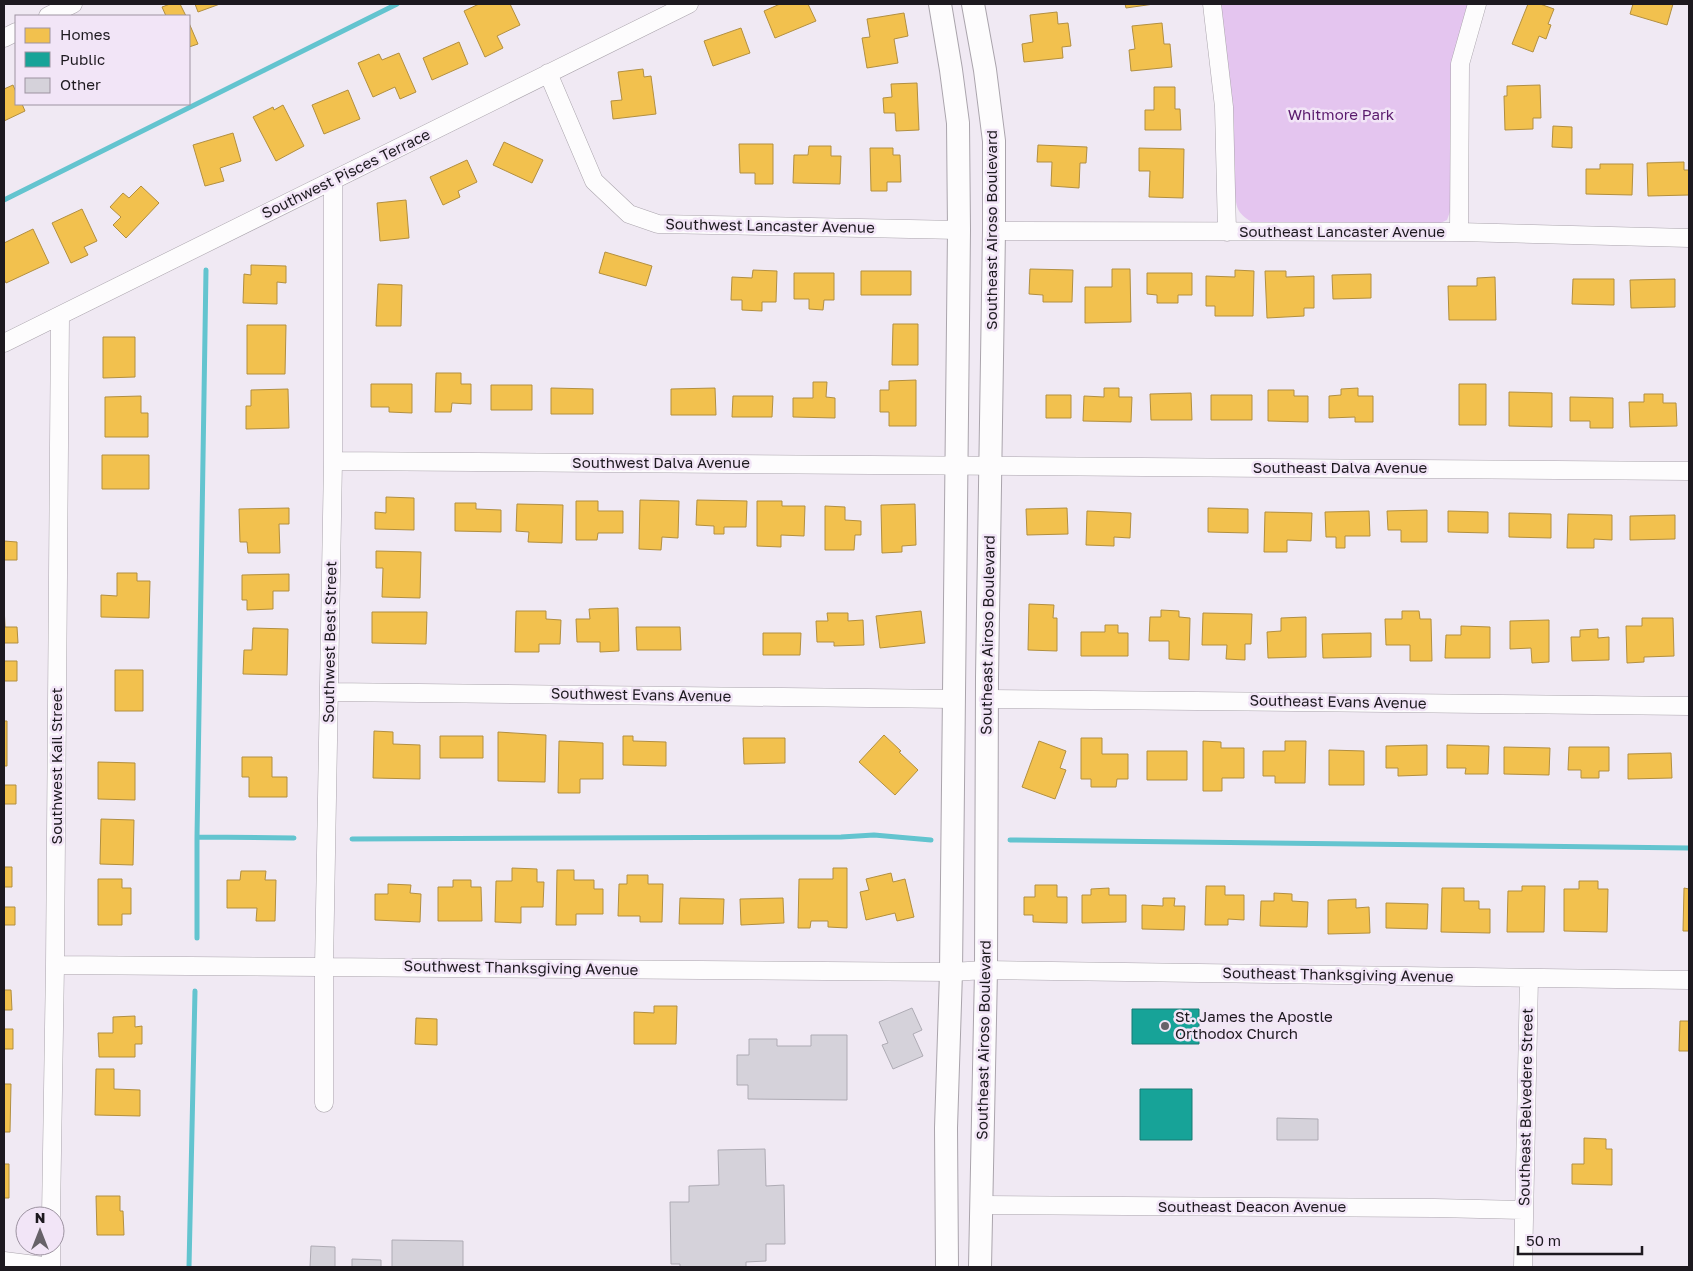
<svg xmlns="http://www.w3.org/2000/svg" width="1693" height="1271" viewBox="0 0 1693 1271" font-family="'Golos Text',sans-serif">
<rect width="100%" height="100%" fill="#f0e9f3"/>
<path fill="#e4c5ef" d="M1220,4H1468L1455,53L1451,209L1447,220L1432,227L1256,225C1236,212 1237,211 1234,187Z"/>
<path fill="#f2c14e" stroke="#b28f40" d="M170,4H180L186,16H166L162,7Z
M195,4H220L198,12Z
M479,4H510L520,25L497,36L503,48L485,57L464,11Z
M780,4H808L816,21L775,38L764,11Z
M1125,4H1154L1126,8Z
M1528,4H1540L1554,9L1548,24L1551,25L1546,39L1539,36L1533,52L1512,44Z
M1633,4H1673L1667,25L1630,14Z
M1057,12L1058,24L1068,23L1071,46L1062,47L1063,58L1024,62L1022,44L1033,42L1030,15Z
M904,13L908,36L894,39L898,63L867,68L862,38L870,37L867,19Z
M189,23L198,44L189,47Z
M1162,23L1164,44H1170L1172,67L1131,71L1129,50L1135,49L1132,26Z
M741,28L750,53L713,66L704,41Z
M459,42L468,64L432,80L423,58Z
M399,53L416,92L400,99L395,87L373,97L358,63L379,54L382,60Z
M643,69L644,77L651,76L656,114L613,119L611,101L622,100L618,72Z
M917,83L919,130L896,131L895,113H884L883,98L892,97L891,84Z
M13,85L16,92V104H22L25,111L4,121V89Z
M1540,85L1541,118H1533V129L1505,130L1504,96H1507V86Z
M1154,87H1175V109H1180L1181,130H1145V110H1154Z
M348,90L360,119L324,134L312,105Z
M283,105L304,146L276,161L253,117L273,107L274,110Z
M1553,126L1572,127V148L1552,147Z
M233,133L241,161L220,168L224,181L205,186L193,145Z
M504,142L543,160L532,183L493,165Z
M739,144H773V184H755V173H740Z
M1038,145L1087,147L1086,163H1080L1079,188L1051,186L1052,162H1037Z
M809,146H831V156H841L840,184L793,183L794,155H808Z
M870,148H893V155H900L901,182H887V191H871Z
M1139,148L1184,149L1183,198L1149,197L1150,171H1139Z
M467,160L477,182L458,191L460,197L443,205L430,177Z
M1684,162V170H1689V195L1648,196L1647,163Z
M1600,164H1633L1632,195L1586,194V169H1600Z
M141,186L159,203L126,238L113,225L121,217L110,207L123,193L129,198Z
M406,200L409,238L380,241L377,203Z
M82,209L97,241L84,247L88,255L71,263L52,223Z
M33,229L49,263L6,283L4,279V243Z
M605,252L652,266L646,286L599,273Z
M251,265L286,266V283L277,282V304L243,303L244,274L251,275Z
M1030,269L1073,270L1072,302H1043V295L1029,294Z
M1112,269H1130L1131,322L1085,323V287H1112Z
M753,270L777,271L776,302H762V311L742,310V300H731L732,277L752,278Z
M1235,270L1254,271L1253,316H1215V306H1206V276L1235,277Z
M861,271H911V295H861Z
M1265,271H1286V277L1314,276V308H1304V316L1267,318Z
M794,273H834V300H824L823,310L809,309V299H794Z
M1147,273H1192V295H1178V303H1157V295L1147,294Z
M1371,274V298L1333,299L1332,275Z
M1495,277L1496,320H1449L1448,286H1477V278Z
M1573,279H1614V305L1572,304Z
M1675,279V307L1631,308L1630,280Z
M378,284L402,285L401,326H376Z
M893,324H918V365H892Z
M247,325H286L285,374H247Z
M103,337H135V377L103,378Z
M436,373H461V384H471V404L452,403L451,412H435Z
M916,380V426H889V412H880V390H889V381Z
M813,382H827L826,397L835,398V418L793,417V398H813Z
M371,384H412V413L389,412V407H371Z
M1459,384H1486V425H1459Z
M491,385H532V410H491Z
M551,388L593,389V414H551Z
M715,388L716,415H671V389Z
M1104,388H1119V397H1132L1131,422L1083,421L1084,396L1104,397Z
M1358,388V396H1373V422H1355V417L1329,418V396L1341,395V389Z
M288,389L289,428L246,429V406H251V390Z
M1268,390H1294V396H1308V422L1268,421Z
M1509,392L1552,393V427L1509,426Z
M1191,393L1192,420H1151L1150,394Z
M1644,394H1663V403H1676L1677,426L1630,427L1629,402H1644Z
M1046,395H1071V418H1046Z
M1211,395H1252V420H1211Z
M141,396V413H148V437H105V397Z
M733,396H773L772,417H732Z
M1570,397L1613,398V428H1590V421H1570Z
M102,455H149V489H102Z
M386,497L414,498V530L375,529V512L386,513Z
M640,500L679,501L678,538L662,537L661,550L639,549Z
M697,500L747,501L746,527H724V534H714V526L696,525Z
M576,501H598V511H623V533H598L597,540H576Z
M757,501H782V506H805L804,536L781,535V547L757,546Z
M455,503H476V509L501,510V532L455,531Z
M517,504L563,505L562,543L528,542L529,532L516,531Z
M915,504L916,545L902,546V552L882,553L881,505Z
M825,506L845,507V520L861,521V535H855L854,550H825Z
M289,508V524H279L280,553H248L247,542H240L239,509Z
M1067,508L1068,534L1027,535L1026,509Z
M1208,508L1248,509V533L1208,532Z
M1427,510V542H1401V530H1388L1387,511Z
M1087,511L1131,513L1130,538L1114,537V546L1086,545Z
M1369,511L1370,536H1345V548H1336V537H1326L1325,512Z
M1448,511L1488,512V533L1448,532Z
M1265,512L1312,513L1311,541L1287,540V552H1264Z
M1509,513L1551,514V538L1509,537Z
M1568,514L1612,515V540L1594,539V548H1567Z
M1675,515V539L1630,540V516Z
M4,541L17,542V560H4Z
M376,551L421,552L420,598L382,597L383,568H376Z
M117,573H137V581H150L149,618L101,617V595L117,596Z
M289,574V591H273V609L247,610V600H242V575Z
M1029,604L1054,605L1053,618H1057V651L1028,650Z
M4,605L5,627H17L18,643H4Z
M618,608L619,651L600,652V642H577L576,619H590L589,609Z
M1161,610L1179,611V617L1190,618L1189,660L1169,659V641H1149L1150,617H1161Z
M516,611H546V619L561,620L560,644H539V652H515Z
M921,611L925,643L880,648L876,616Z
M1402,611H1419L1420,619H1431L1432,661H1410V645H1386L1385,619H1402Z
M372,612H427L426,644L372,643Z
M827,613H848V621L863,620L864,645L834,646V642H817L816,621H828Z
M1203,613L1252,614L1251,644H1245V660L1226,659L1227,645H1202Z
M1306,617V657L1268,658L1267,632L1281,631V618Z
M1642,618H1673L1674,656L1644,657V662L1627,663L1626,626H1642Z
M1549,620V662L1532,663L1531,648L1510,649V621Z
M1105,625H1118V633H1128V656H1081V632H1105Z
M1461,626L1490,627V658H1445L1446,635H1461Z
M636,627H680L681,650H637Z
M253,628L288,629L287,675L243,674L244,650H252Z
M1598,629V638L1609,637V660L1572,661L1571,637H1580V630Z
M763,633H801L800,655H763Z
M1371,633V657L1323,658L1322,634Z
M4,661H17V681H4V686Z
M115,670H143V711H115Z
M4,721H7V766H4Z
M374,731L393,732V744L420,745V779L373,778Z
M498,732L546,735L545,782L498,781Z
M884,735L901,751L899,752L918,770L895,795L859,762Z
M440,736H483V758H440Z
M623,736H633V741L666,742V766L623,765Z
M743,738H785V763L744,764Z
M1081,738H1102V754H1128V779H1117L1116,787H1091V779H1081Z
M559,741L603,743V779H580V793H558Z
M1039,741L1066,751L1060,768L1066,770L1055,799L1022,787Z
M1203,741L1221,742V748H1244V778H1222V791H1203Z
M1285,741H1306L1305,783H1275V776H1263V751H1285Z
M1427,745V775L1398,776V768H1386V746Z
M1447,745L1489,746L1488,774H1465L1466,768H1447Z
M1504,747L1550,748L1549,775L1504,774Z
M1569,747H1609V771H1599V778H1581V770H1568Z
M1329,750L1364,751V785H1329Z
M1147,751H1187V780H1147Z
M1671,753L1672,778L1628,779V754Z
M242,757H272V777H287V797H249V777H242Z
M98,762L135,763V800L98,799Z
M4,785H16V804H4Z
M101,819L134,820L133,865L100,864Z
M4,867H12V887H4Z
M512,868L537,869V882H544L543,907H521V923L495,922L496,881H512Z
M833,868H847V928L828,927V921H811L810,928H798L799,879H833Z
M557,870H574V880H594V889H603V914H576V925H556Z
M241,871H266L265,880H276L275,921H256L257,908H227V880H240Z
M891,873L893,882L905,879L914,917L897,921L895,913L866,920L860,892L869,890L866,879Z
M627,875H648V884H663L662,922H640V916H618L619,884H627Z
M98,879H122V888H131V914H122V925H98Z
M453,880H471V887H481L482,921H438V887H453Z
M1579,881H1598V889H1608L1607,932L1564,931V889H1579Z
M388,884L411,885L410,893L421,894L420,922L375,920V894H388Z
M1035,885H1057V897H1067V923L1033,922V915H1024V897H1035Z
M1206,886H1225V895H1244V920L1228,919V925H1205Z
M1522,886H1545L1544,932H1507L1508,891H1522Z
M1109,888V895H1126V922L1082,923V895H1091V889Z
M1442,888H1464V901H1479V909H1490V933L1441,932Z
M1684,888L1689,889V931H1683Z
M1274,893L1292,894V901L1308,902L1307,927L1260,926L1261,901H1274Z
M680,898L724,899L723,924H679Z
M783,898L784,923L741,925L740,899Z
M1163,898H1175L1174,906H1185L1184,930L1142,929V905L1163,906Z
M1356,899V908L1369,907L1370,933L1328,934V900Z
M1386,903L1428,904L1427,929L1386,928Z
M4,907H15V925H4Z
M4,990H11L12,1010H4Z
M654,1006H677L676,1044H634V1012L654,1013Z
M135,1016V1027L142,1026V1044H135V1057H99L98,1033H113V1017Z
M416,1018L437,1019V1045L415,1044Z
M1680,1021H1689V1051H1679Z
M4,1029H13V1049H4Z
M96,1069H114V1089L140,1090V1116L95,1115Z
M4,1084H11L10,1132H4Z
M1584,1138L1606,1139V1149H1612V1185L1572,1184V1164H1584Z
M4,1164H9V1198H4Z
M96,1196H120V1211H123L124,1235H97Z"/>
<path fill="#17a398" stroke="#197a74" d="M1132,1009H1199V1044H1132Z
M1140,1089H1192V1140H1140Z"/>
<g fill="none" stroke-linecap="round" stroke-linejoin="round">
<path stroke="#63c4cf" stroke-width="5" d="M4,200L397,4
M197,837L294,838
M352,839L841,837L874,835L931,840
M1010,840L1689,848
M197,938V837L206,270
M189,1267L195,991"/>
</g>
<path fill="#d5d2da" stroke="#aeabb4" d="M912,1008L922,1030L913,1034L923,1056L893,1069L882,1045L888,1043L879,1022Z
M811,1035H847V1100L748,1099V1085H737V1055H749V1039H777V1046H811Z
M1277,1118L1318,1119V1140H1277Z
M765,1149L766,1186L784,1185L785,1244H766V1261L746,1262V1267H680V1264H671L670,1202H689V1186L719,1185L718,1150Z
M392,1240L463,1241V1267H392Z
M311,1246L335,1247V1267H310Z
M352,1259L381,1260V1267H352Z"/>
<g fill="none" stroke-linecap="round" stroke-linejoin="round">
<defs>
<path id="minor" d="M1212,4L1224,107L1227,232
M48,16L73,4
M4,38L16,32
M548,73L594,181L629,214L658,224L959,230
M994,231L1459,232L1689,238
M1459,232L1460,64L1477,4
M4,343L689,4
M333,461L1689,471
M329,692L953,699
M987,699L1689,706
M55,965L951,972L986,970L1689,980
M324,1103V966L333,461V181
M981,1205L1435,1208L1523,1210
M51,1216L55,965L60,316
M4,1261L51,1267
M51,1267V1246
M1523,1267L1529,978"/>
<path id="major" d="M940,4L951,70L958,123L959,230L951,972L946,1128L947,1267
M973,4L985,70L994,141V231L987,678L986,970L980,1267"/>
</defs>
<use href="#minor" stroke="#aaa4ac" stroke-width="19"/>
<use href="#major" stroke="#aaa4ac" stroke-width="24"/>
<use href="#minor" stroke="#fdfcfd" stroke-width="18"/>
<use href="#major" stroke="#fdfcfd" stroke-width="22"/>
</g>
<circle fill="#676269" stroke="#f2e5f7" stroke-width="2" cx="1165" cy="1026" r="5"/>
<g text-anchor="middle" stroke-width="5" stroke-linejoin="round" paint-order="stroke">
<g font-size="15" fill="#5a1a6d" stroke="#f2e5f7">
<text x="1341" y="120">Whitmore Park</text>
</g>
<g font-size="15" fill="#1d191f" stroke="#f2e5f7">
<text transform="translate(346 174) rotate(-26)" y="5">Southwest Pisces Terrace</text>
<text transform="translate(770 226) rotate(1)" y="5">Southwest Lancaster Avenue</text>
<text transform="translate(992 230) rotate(-90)" y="5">Southeast Airoso Boulevard</text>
<text x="1342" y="237">Southeast Lancaster Avenue</text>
<text x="661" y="468">Southwest Dalva Avenue</text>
<text x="1340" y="473">Southeast Dalva Avenue</text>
<text transform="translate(988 635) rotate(-89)" y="5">Southeast Airoso Boulevard</text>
<text transform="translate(330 642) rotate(-89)" y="5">Southwest Best Street</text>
<text transform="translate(641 695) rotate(1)" y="5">Southwest Evans Avenue</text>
<text transform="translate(1338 702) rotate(1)" y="5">Southeast Evans Avenue</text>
<text transform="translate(57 766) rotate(-90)" y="5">Southwest Kail Street</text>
<text transform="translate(521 968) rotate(1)" y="5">Southwest Thanksgiving Avenue</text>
<text transform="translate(1338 975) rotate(1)" y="5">Southeast Thanksgiving Avenue</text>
<text transform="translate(984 1040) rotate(-89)" y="5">Southeast Airoso Boulevard</text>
<text transform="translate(1526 1107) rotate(-89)" y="5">Southeast Belvedere Street</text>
<text x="1252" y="1212">Southeast Deacon Avenue</text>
</g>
<g font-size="15" fill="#1d191f" stroke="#f2e5f7" text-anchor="start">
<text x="1175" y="1022">St. James the Apostle<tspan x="1175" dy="17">Orthodox Church</tspan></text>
</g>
</g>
<rect width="1693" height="1271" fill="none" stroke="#1d191f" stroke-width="10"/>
<rect x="15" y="15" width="175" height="90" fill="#f2e5f7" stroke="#9d93a1"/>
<rect x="25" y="28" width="25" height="15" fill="#f2c14e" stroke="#9d93a1"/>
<text x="60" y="40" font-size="15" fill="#1d191f">Homes</text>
<rect x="25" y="52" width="25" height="15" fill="#17a398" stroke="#9d93a1"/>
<text x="60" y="65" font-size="15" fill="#1d191f">Public</text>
<rect x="25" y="78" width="25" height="15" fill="#d5d2da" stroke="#9d93a1"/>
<text x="60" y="90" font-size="15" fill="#1d191f">Other</text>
<g transform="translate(40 1231)"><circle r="24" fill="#f2e5f7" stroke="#9d93a1"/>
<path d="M0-4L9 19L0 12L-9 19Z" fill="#676269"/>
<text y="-8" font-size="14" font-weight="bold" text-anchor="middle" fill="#1d191f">N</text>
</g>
<path d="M1518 1246v8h124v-8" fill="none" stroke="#1d191f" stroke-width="2.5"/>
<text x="1526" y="1246" font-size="15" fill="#1d191f" stroke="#f2e5f7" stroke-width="4" paint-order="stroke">50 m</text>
</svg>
